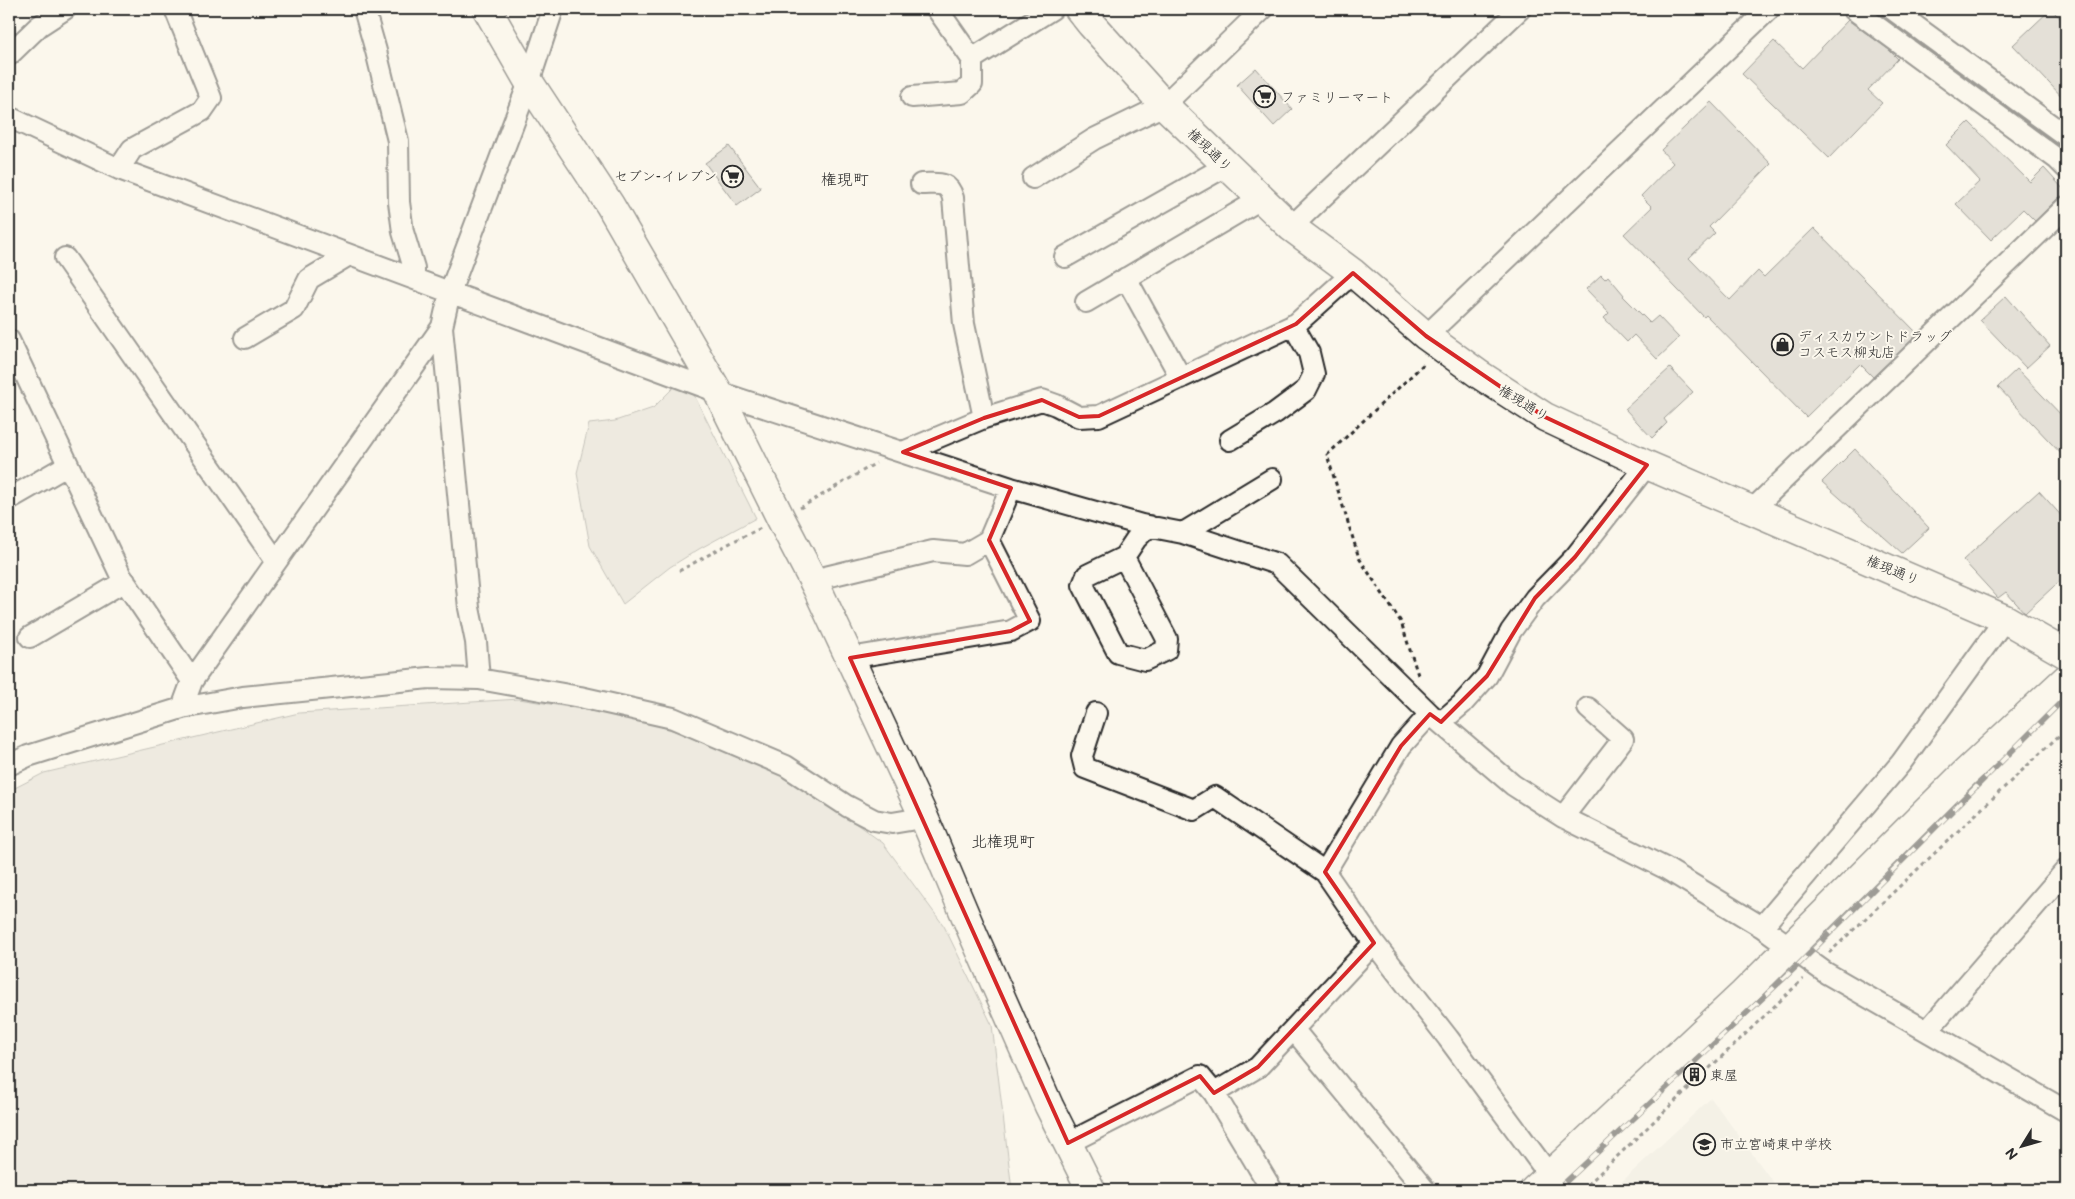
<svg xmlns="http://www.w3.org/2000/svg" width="2075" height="1199" viewBox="0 0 2075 1199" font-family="'Balsamiq Sans','Klee One',sans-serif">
<rect width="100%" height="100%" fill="#fbf7ec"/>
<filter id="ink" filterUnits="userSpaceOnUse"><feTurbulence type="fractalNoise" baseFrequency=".02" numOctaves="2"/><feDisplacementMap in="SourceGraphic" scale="10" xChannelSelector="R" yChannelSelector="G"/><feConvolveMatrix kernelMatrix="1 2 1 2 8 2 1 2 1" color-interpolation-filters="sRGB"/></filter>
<g filter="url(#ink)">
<path fill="#ebe8de" d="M1711,1098L1779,1190H1613Z"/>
<path fill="#dddad0" stroke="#84827e" d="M1870,9H1884L2066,143V154Z
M674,387L694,395L756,518L699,549L670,567L623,604L590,546L577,473L589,424L615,421L653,408Z
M519,699L630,717L707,741L796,781L883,843L944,926L992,1025L1012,1190H9V791L44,773L299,713Z"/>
<path fill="#c7c4bc" stroke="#2b2b2b" d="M2051,9L2066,24V101L2013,45Z
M1848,20L1888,49L1898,59L1868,90L1882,103L1829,158L1742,74L1774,41L1802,68Z
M1256,68L1292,109L1274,126L1237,85Z
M1711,102L1771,164L1709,227L1715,233L1689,258L1730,300L1758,271L1764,277L1814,228L1918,334L1873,377L1860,364L1806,417L1706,315L1704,317L1624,234L1652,207L1641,196L1673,163L1661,150Z
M1969,122L2030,182L2044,168L2066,192V195L2058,198L2035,221L2023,209L1991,240L1956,204L1980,181L1946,145Z
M729,146L761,188L737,206L705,163Z
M1601,275L1605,279L1608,276L1624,295L1623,296L1650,323L1658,316L1679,338L1657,359L1634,335L1627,342L1604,318L1609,313L1586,289Z
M2006,296L2050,346L2026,368L1980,320Z
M1670,368L1693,392L1664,419L1667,423L1652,438L1625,409Z
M2017,369L2066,420V459L1998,387Z
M1855,449L1929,528L1902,553L1822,482Z
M2039,491L2066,521V575L2025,613L2006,592L1998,598L1963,560Z"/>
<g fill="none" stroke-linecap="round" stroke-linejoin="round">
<defs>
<path id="street" d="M364,9L376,51L398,141L399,202L403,232L414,268V278
M1853,9L2057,159L2066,168
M1892,9L2066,136
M9,55L39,26L65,9
M972,59L1052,9
M912,97L962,93L972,84V59L937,9
M9,117L119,169L718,392L1011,488L1142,525L1183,533L1277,564L1430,714L1513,785L1563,817L1665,868L1762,927L1826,973L2066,1111
M119,169L132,149L202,111L211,98L175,9
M1033,178L1094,139L1164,105L1263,9
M921,184C937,184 948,180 953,198L964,324L984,418
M1291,227L1520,9
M1065,257L1226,166
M65,258L276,561
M1126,278L1181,378
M1086,302L1261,199
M442,327L469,608L476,642L479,679
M1426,336L1769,9
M245,338L294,309L309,279L349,255
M9,340L121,576L192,681
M1230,440L1275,413L1306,390L1314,374L1309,353L1293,325
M903,452L984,418L1042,400L1056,405L1079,417L1099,416L1296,324L1353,273
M9,499L68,465
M1752,510L2066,207
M1183,533L1272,479
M1124,557L1167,639L1166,650L1145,660L1118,653L1083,585L1087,575L1124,557L1136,539L1149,526
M813,580L933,551L965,554L989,540
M30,637L125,581
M850,658L1011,631L1030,621L989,540L1011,488
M182,708L192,681L442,327L450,292L529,82L553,9
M1096,713L1082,756L1085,768L1194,810L1215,797L1325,872L1374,943L1448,1038L1550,1176
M1441,722L1462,704L1487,676L1511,631L1535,598L1575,557L1647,465
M9,765L28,756L182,708L243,697L429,678L479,679L580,697L673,718L786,766L847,806L874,820L892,823L910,820L923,815
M1563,817L1623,739L1588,708
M1325,872L1401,746L1430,714
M1762,927L1901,763L2005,619
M1294,1030L1425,1190
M1927,1031L2066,870
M1214,1093L1258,1067L1374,943
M1068,1143L1200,1076L1214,1093L1272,1190"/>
<path id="secondary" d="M487,9L529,82L610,205L718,392L781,519L817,588L923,815L974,936L1049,1106L1091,1190
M1079,9L1091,24L1164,105L1291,227L1353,273L1426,336L1480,375L1545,417L1647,465L2005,619L2066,654
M1534,1190L1743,994L1964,774L2066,679"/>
</defs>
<use href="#street" stroke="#2b2b2b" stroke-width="24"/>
<use href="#secondary" stroke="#2b2b2b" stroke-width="31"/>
<path stroke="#2b2b2b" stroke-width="3" stroke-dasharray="4 4" stroke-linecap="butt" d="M800,508L876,463
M679,571L732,542L761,528
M1418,675L1401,622L1359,558L1327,455L1426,362
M1829,953L2066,729
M1582,1190L1803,979"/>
<use href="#street" stroke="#fbf7ec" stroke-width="20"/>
<use href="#secondary" stroke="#fbf7ec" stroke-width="28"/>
<defs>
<path id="rail" d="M1557,1190L1796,967L2066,697"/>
</defs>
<use href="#rail" stroke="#2b2b2b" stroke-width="5.5"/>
<use href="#rail" stroke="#fbf7ec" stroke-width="4" stroke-dasharray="11" stroke-linecap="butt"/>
</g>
</g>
<path d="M0 0H2075V1199H0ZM1353,273L1426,336L1545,417L1647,465L1575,557L1535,598L1487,676L1441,722L1430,714L1401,746L1325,872L1374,943L1258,1067L1214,1093L1200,1076L1068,1143L850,658L1011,631L1030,621L989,540L1011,488L903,452L984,418L1042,400L1079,417L1099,416L1296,324Z" fill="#fbf7ec" fill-opacity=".55" fill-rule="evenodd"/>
<path fill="none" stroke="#d62828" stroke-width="4" stroke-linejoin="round" d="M1353,273L1426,336L1545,417L1647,465L1575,557L1535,598L1487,676L1441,722L1430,714L1401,746L1325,872L1374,943L1258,1067L1214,1093L1200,1076L1068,1143L850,658L1011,631L1030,621L989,540L1011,488L903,452L984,418L1042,400L1079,417L1099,416L1296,324Z"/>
<defs>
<symbol id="supermarket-ring" viewBox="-11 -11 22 22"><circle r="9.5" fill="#fbf7ec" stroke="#2b2b2b" stroke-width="1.5"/><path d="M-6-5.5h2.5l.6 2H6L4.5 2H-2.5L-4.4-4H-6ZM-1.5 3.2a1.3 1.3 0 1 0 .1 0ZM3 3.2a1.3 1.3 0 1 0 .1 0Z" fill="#2b2b2b"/></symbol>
<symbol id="shop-ring" viewBox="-11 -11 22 22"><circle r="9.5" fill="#fbf7ec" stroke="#2b2b2b" stroke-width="1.5"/><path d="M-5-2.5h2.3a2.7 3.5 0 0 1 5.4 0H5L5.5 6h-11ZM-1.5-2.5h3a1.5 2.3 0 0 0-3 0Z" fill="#2b2b2b"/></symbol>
<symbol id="building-ring" viewBox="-11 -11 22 22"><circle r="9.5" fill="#fbf7ec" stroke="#2b2b2b" stroke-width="1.5"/><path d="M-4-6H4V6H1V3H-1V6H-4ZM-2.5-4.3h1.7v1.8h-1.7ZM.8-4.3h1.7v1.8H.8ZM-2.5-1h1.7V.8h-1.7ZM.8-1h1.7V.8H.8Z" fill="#2b2b2b"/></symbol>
<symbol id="school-ring" viewBox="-11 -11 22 22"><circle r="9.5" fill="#fbf7ec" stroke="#2b2b2b" stroke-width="1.5"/><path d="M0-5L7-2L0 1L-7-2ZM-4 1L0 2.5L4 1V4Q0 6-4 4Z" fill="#2b2b2b"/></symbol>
</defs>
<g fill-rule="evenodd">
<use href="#supermarket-ring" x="1252" y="84" width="25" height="25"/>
<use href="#supermarket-ring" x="720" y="164" width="25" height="25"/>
<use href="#shop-ring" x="1770" y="332" width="25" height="25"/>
<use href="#building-ring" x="1682" y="1062" width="25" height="25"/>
<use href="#school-ring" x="1692" y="1132" width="25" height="25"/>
</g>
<g text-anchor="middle" stroke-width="4" stroke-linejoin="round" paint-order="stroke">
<g font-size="14" fill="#2b2b2b" stroke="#fbf7ec" text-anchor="start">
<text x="1281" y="102">ファミリーマート</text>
<text x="717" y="181" text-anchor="end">セブン-イレブン</text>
<text x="1798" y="341">ディスカウントドラッグ<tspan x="1798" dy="16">コスモス柳丸店</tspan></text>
<text x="1710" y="1080">東屋</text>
<text x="1720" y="1149">市立宮崎東中学校</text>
</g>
<g font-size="14" fill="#2b2b2b" stroke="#fbf7ec">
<text transform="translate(1210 150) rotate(44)" y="5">権現通り</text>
<text transform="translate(1524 403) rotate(32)" y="5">権現通り</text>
<text transform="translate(1893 570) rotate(23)" y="5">権現通り</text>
</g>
<g font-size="16" fill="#2b2b2b" stroke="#fbf7ec">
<text x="845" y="185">権現町</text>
<text x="1003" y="847">北権現町</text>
</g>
</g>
<rect width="2075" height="1199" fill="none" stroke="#fbf7ec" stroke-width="30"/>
<rect x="15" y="15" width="2045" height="1169" fill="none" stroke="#2b2b2b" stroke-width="2" filter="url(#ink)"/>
<g transform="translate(2022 1146) rotate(233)" stroke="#fbf7ec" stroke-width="4" paint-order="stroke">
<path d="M0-4L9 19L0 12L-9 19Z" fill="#2b2b2b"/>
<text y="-8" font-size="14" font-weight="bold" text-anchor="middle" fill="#2b2b2b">N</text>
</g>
</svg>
